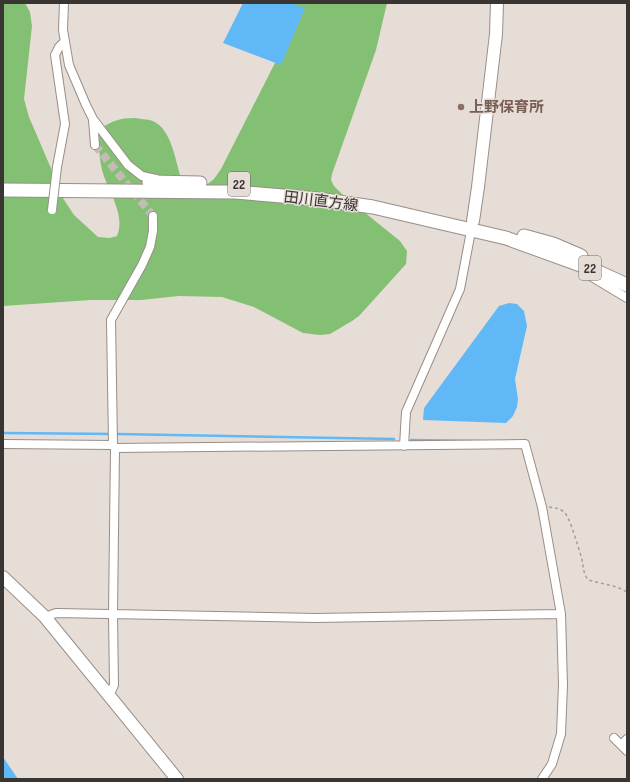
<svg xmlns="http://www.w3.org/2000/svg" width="630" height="782" viewBox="0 0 630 782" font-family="'Sofia Sans Condensed','Noto Sans JP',sans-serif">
<rect width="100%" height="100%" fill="#e7ddd7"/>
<path fill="#83c073" d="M3,3H25L30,12L32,26L24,99L29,117L56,180L57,189L74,215L98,237L110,238L117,236C126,214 108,192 102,170C99,157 98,143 100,129C111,121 121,118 134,118C140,119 147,119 153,121C172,130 175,160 181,178L205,186L214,179L221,169L278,57L293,3H387L376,50L332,174L331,180L334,186L343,195L400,241L407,251L406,264L359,316L352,321L330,334L320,335L303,333L254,307L222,297L179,296L141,300H91L3,306Z"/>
<path fill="#61b8f7" d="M243,3H291L305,8L281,65L223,43Z
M509,303L517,304L524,311L527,326L515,379L518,399L517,407L513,416L506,423L423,420L424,408L499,306Z
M3,757L18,779H3Z"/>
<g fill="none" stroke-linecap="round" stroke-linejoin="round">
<path stroke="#61b8f7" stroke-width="2.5" d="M3,433L117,434L394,439
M411,440L483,441"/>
<path stroke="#c4bbb6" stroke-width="8" stroke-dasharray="8 4" stroke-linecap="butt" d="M95,145L153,216"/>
<defs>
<path id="street" d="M64,3L63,30L69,65L86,105L93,119L128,165L142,176L156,179
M93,120L95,145
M57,167L65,124L55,55L59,47L65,41
M594,270L592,277L627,298
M3,444L113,445
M404,446L406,412L460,289L472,226
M115,448L525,444L542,507L561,614L563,685L561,734L552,764L542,779
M45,617L56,613L316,618L561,614
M109,696L114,685L113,614L115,448L113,445L111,320L142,265L150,247L153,231V216
M614,738L627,751
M621,745L627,739"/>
<path id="secondary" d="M473,221L478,187L496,34L497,3
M3,577L45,617L177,779"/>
<path id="primary" d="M149,182L200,183
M3,190L235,192L318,199L373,207L506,238L594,270L627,285
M524,236L553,244L581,256"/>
</defs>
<use href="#street" stroke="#988e89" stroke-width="10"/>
<use href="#secondary" stroke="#988e89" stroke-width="14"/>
<use href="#primary" stroke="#988e89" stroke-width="15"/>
<path stroke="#a59d99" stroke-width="1.5" stroke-dasharray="3 3" stroke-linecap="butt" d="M549,507C555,508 559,508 564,512C570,517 578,547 581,556C584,566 582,571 588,580L617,587L627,592"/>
<use href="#street" stroke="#fff" stroke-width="8"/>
<use href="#secondary" stroke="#fff" stroke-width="12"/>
<use href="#primary" stroke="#fff" stroke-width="13"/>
<defs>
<path id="street-bridge" d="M52,210L57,167"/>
</defs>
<use href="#street-bridge" stroke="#988e89" stroke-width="10" stroke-linecap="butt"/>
<use href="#street-bridge" stroke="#fff" stroke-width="8"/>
</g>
<circle fill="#8d6e63" stroke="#e7ddd7" stroke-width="1.5" cx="461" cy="107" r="4"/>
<g text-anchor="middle" stroke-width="3" stroke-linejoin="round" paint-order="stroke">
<g fill="#e7ddd7" stroke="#6d6764" stroke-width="1">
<rect x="228" y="172" width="22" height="24" rx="3"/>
<rect x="579" y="256" width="22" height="24" rx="3"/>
</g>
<g font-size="14" font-weight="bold" fill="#393533">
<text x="239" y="189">22</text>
<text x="590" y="273">22</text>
</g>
<g font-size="15" font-weight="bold" fill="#785e54" stroke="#e7ddd7" text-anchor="start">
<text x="469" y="112">上野保育所</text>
</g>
<g font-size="15" fill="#393533" stroke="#e7ddd7">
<text transform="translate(321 201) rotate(7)" y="5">田川直方線</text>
</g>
</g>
<rect width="630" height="782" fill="none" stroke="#393533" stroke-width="8"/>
</svg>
